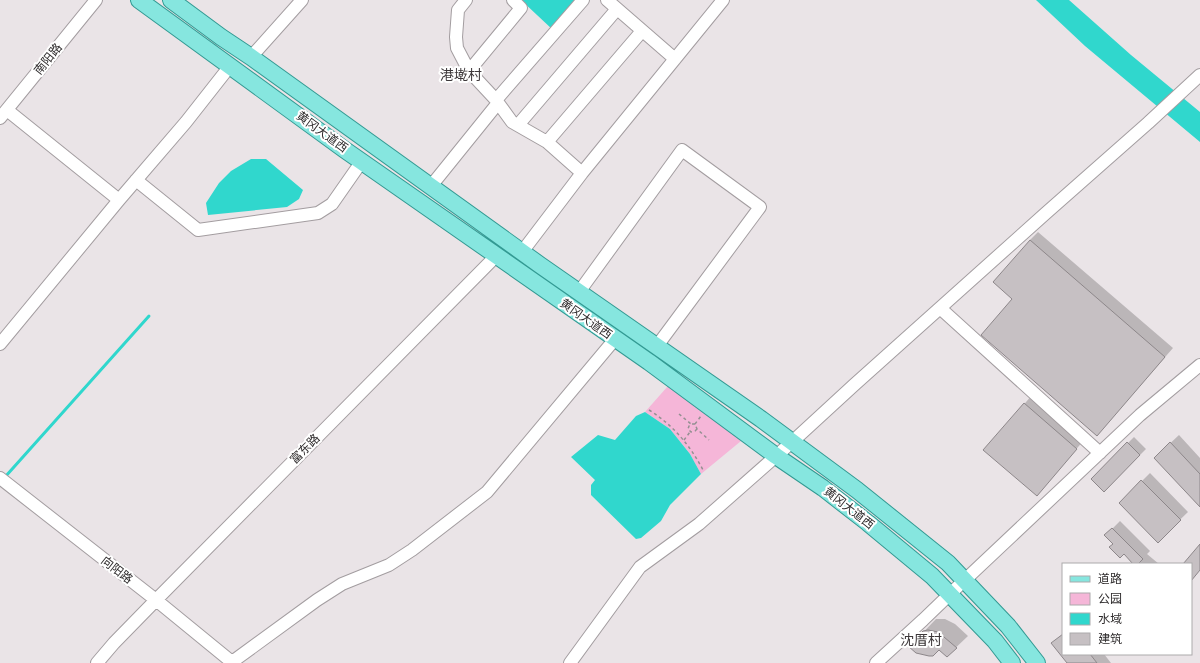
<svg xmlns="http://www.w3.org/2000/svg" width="1200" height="663" viewBox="0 0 1200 663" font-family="'Golos Text','Noto Sans SC',sans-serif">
<rect width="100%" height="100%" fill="#eae4e7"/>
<path fill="#f5b6d8" d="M668,386L738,437L741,441L701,474L690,454L670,429L645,412Z"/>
<path fill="#30d7cd" d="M521,0H580L553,30Z
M1036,0H1069L1131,55L1200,112V142L1085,46Z
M251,159H266L303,190L299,199L287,207L208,215L206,203L219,183L231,171Z
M645,412L670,429L690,454L701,474L670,505L661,521L641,538L636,539L591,495V485L595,480L571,457L598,435L615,440L636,416Z"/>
<path fill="#0003" d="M1038,232L1173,348L1105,426L1030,240Z
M1032,395L1084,440L1045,486L985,450Z
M1179,435L1200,458V506L1163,450Z
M1134,437L1146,449L1104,491L1092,479Z
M1150,473L1188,512L1158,541L1120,503Z
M1120,521L1150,551L1147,554L1159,564H1134L1106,535Z
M936,619H945L955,624L968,636L947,656L939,649L910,646Z
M1063,634V654H1104L1111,663H1068L1053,643Z"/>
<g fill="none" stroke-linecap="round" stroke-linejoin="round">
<path stroke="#30d7cd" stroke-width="3" d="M5,477L149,316"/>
</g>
<path fill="#c6c0c3" stroke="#8d878a" d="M1030,240L1165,357L1097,436L981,335L1012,299L993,282Z
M1024,403L1077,449L1037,496L983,450Z
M1127,442L1140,455L1104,492L1091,479Z
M1170,442L1200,474V507L1154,458Z
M1141,480L1181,520L1158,543L1119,503Z
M1112,528L1143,559L1138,564H1133L1124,554L1120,558L1109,547L1113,544L1104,535Z
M1200,544V570L1191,581V564H1183Z
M928,630L938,632L957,648L947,657L939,650L933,656H929L916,653L908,646L923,631Z
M1063,634V654H1090L1097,663H1067L1051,643Z"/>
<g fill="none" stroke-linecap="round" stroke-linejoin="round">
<defs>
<path id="minor" d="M466,0L458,10L456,37L457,48L469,71L496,100L512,122L547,142L582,173
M607,0L675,59
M251,57L302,0
M469,71L521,8L513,0
M496,100L583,0
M7,110L119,200
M0,118L96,0
M518,125L617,9
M547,142L642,31
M136,180L198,230L318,213L332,204L362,161
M431,186L498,103
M522,252L582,173L723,0
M579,292L682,150L760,207L657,346
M940,308L1100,453
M0,344L119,200L186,122L230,66
M0,478L156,600L233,663
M232,662L317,600L342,584L389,565L412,550L487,492L615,339
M97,663L114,643L156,600L496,256
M570,663L640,567L699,524L792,442L854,385L1046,213L1148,123L1200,75
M876,663L923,620L950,594L1140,415L1200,365"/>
<path id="major" d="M139,0L345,150L649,362L776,456L823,488L868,523L932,576L995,641L1012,663
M171,0L221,37L251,57L540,265L761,419L857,490L948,563L1008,626L1037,663"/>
</defs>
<use href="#minor" stroke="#a39da0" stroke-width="14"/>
<use href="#major" stroke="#339a93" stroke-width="18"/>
<path stroke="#949092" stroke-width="1.5" stroke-dasharray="3 3" stroke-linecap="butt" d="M649,410C673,425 690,445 703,470
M679,414L691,424
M695,424L701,416
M697,429L695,431L691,432L688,429L689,426L692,424H695L697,429L709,440
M684,440L690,432"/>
<use href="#minor" stroke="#fff" stroke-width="12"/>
<use href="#major" stroke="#86e6df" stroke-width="16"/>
</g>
<g text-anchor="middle" stroke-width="4" stroke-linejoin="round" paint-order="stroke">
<g font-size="12" fill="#2e2b2c" stroke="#fff">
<text transform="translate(48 59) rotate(-51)" y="4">南阳路</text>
<text transform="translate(322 132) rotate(36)" y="4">黄冈大道西</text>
<text transform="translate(586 319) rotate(35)" y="4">黄冈大道西</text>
<text transform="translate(305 449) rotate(-45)" y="4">富东路</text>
<text transform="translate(849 508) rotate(38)" y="4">黄冈大道西</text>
<text transform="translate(117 570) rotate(38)" y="4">向阳路</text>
</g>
<g font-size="14" fill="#3d383a" stroke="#fff">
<text x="461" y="80">港墘村</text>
<text x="921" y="645">沈厝村</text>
</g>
</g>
<rect x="1062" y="563" width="130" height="92" fill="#ffffff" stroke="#abaaab"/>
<rect x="1070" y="576" width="20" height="6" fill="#86e6df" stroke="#abaaab"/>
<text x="1098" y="583" font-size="12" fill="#2e2b2c">道路</text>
<rect x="1070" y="593" width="20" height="12" fill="#f5b6d8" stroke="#abaaab"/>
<text x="1098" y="603" font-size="12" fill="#2e2b2c">公园</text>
<rect x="1070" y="613" width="20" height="12" fill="#30d7cd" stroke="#abaaab"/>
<text x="1098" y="623" font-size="12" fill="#2e2b2c">水域</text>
<rect x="1070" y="633" width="20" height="12" fill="#c6c0c3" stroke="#abaaab"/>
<text x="1098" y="643" font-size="12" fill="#2e2b2c">建筑</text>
</svg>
